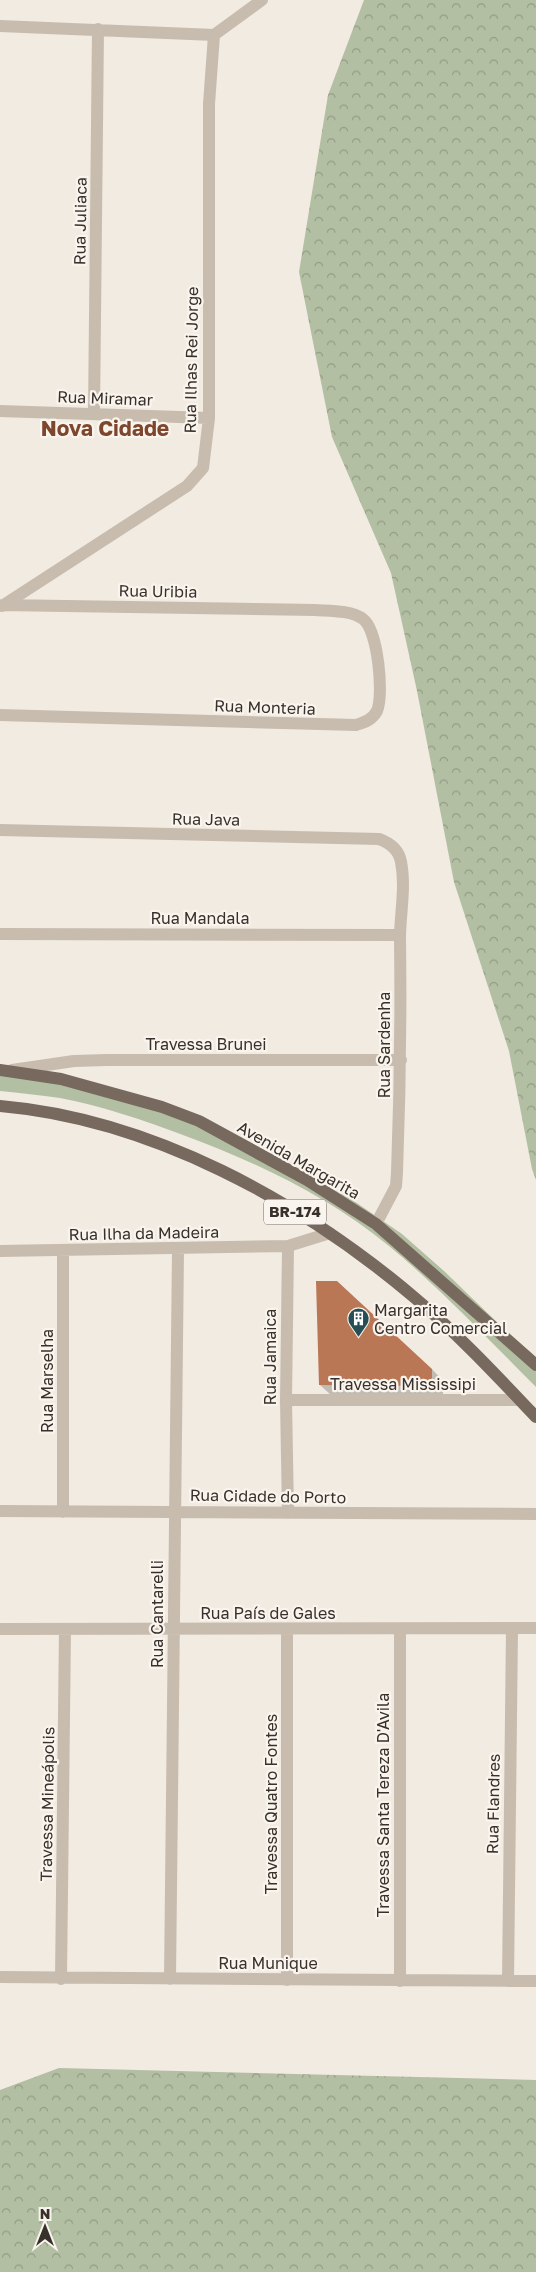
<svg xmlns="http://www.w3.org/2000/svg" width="536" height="2272" viewBox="0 0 536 2272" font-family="'Golos Text',sans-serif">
<defs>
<pattern id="forest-crowns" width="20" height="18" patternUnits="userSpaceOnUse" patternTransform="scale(1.25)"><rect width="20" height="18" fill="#b3bfa2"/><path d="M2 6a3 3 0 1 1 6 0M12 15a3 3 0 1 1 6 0" fill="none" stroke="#939c84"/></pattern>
</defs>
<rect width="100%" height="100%" fill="#f1ebe1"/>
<path fill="#b3bfa2" d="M0,1074L76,1086L158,1109L240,1140L351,1199L402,1234L444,1271L536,1360V1387C488,1339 441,1289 389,1246C328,1196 256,1162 183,1135C143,1120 102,1106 60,1098C40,1095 20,1093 0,1091Z"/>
<path fill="url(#forest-crowns)" d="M364,0H536V1180L532,1169L509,1051L454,882L417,691L391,573L332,437L299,272L328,95Z
M59,2068L536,2080V2272H0V2090Z"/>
<path fill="#0003" d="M432,1369L443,1381V1397L332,1396L320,1385Z"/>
<path fill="#ba7756" d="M316,1281H337L432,1369V1386L319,1385Z"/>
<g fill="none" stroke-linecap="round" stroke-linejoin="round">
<path stroke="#c8bcae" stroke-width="12" d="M0,26L214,35L262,0
M0,411L209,418
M94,413L98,29
M2,606L187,486L203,468L209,418V104L214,35
M0,715L356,725C365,722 372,720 377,711C384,695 378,630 363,619C351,610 329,611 315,610L2,605
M0,830L379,839C390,843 399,850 401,862C406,887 400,914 400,938C401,1016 400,1094 397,1172L396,1186L376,1224
M0,934L400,935
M12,1070L74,1061L107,1060H401
M63,1250V1512
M0,1251L288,1246
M286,1400H519
M0,1511L536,1514
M288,1513L286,1400L288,1246L330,1233
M0,1629L536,1628
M287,1629V1980
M0,1977L536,1981
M61,1979L65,1629
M170,1979L178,1250
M400,1981V1629
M508,1981L512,1628"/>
<path stroke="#78695e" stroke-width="12" d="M0,1070L61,1079L162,1107L199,1121L307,1180L376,1224L536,1365
M0,1106C151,1119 301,1201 415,1298C458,1334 497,1376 536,1417"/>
</g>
<defs>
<symbol id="building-pin" viewBox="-11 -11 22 30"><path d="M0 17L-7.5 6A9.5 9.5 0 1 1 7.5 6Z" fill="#254e55" stroke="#f9f4ed"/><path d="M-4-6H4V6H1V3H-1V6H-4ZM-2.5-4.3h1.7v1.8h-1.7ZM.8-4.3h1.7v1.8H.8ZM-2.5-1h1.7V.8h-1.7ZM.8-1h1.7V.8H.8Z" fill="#fff"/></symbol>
</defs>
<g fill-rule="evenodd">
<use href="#building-pin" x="346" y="1306" width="25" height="34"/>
</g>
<g text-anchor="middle" stroke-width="4.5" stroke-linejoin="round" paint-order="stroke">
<rect fill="#f9f4ed" stroke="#726b65" stroke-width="1" x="264" y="1199.5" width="62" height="25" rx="4"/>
<g font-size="15" font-weight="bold" fill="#38302b">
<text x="295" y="1217">BR-174</text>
</g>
<g font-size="16" fill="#38302b" stroke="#f9f4ed">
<text transform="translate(80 221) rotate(-89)" y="6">Rua Juliaca</text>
<text transform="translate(191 360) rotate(-89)" y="6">Rua Ilhas Rei Jorge</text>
<text transform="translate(105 398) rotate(2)" y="6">Rua Miramar</text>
<text transform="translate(158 591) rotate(1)" y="6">Rua Uribia</text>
<text transform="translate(265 707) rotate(2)" y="6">Rua Monteria</text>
<text transform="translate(206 819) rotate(1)" y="6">Rua Java</text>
<text x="200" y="924">Rua Mandala</text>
<text x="206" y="1050">Travessa Brunei</text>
<text transform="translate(384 1045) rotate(-90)" y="6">Rua Sardenha</text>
<text transform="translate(299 1160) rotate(30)" y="6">Avenida Margarita</text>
<text transform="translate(144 1233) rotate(-1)" y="6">Rua Ilha da Madeira</text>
<text transform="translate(270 1357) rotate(-90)" y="6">Rua Jamaica</text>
<text transform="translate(47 1381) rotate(-90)" y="6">Rua Marselha</text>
<text x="403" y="1390">Travessa Mississipi</text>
<text transform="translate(268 1496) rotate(1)" y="6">Rua Cidade do Porto</text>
<text x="268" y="1619">Rua País de Gales</text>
<text transform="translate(157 1614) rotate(-90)" y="6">Rua Cantarelli</text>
<text transform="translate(47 1804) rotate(-89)" y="6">Travessa Mineápolis</text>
<text transform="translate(271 1804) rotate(-90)" y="6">Travessa Quatro Fontes</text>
<text transform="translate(493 1804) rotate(-89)" y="6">Rua Flandres</text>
<text transform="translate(383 1805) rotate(-90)" y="6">Travessa Santa Tereza D'Avila</text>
<text x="268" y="1969">Rua Munique</text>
</g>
<g font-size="16" fill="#38302b" stroke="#f9f4ed" text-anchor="start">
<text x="374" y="1316">Margarita<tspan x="374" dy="18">Centro Comercial</tspan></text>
</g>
<g font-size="21" font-weight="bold" fill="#7e472d" stroke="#f9f4ed">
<text x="105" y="436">Nova Cidade</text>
</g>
</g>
<g transform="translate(45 2227)" stroke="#f9f4ed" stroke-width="4" paint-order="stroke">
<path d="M0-4L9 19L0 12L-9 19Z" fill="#38302b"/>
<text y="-8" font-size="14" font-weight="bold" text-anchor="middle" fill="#38302b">N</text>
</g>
</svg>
